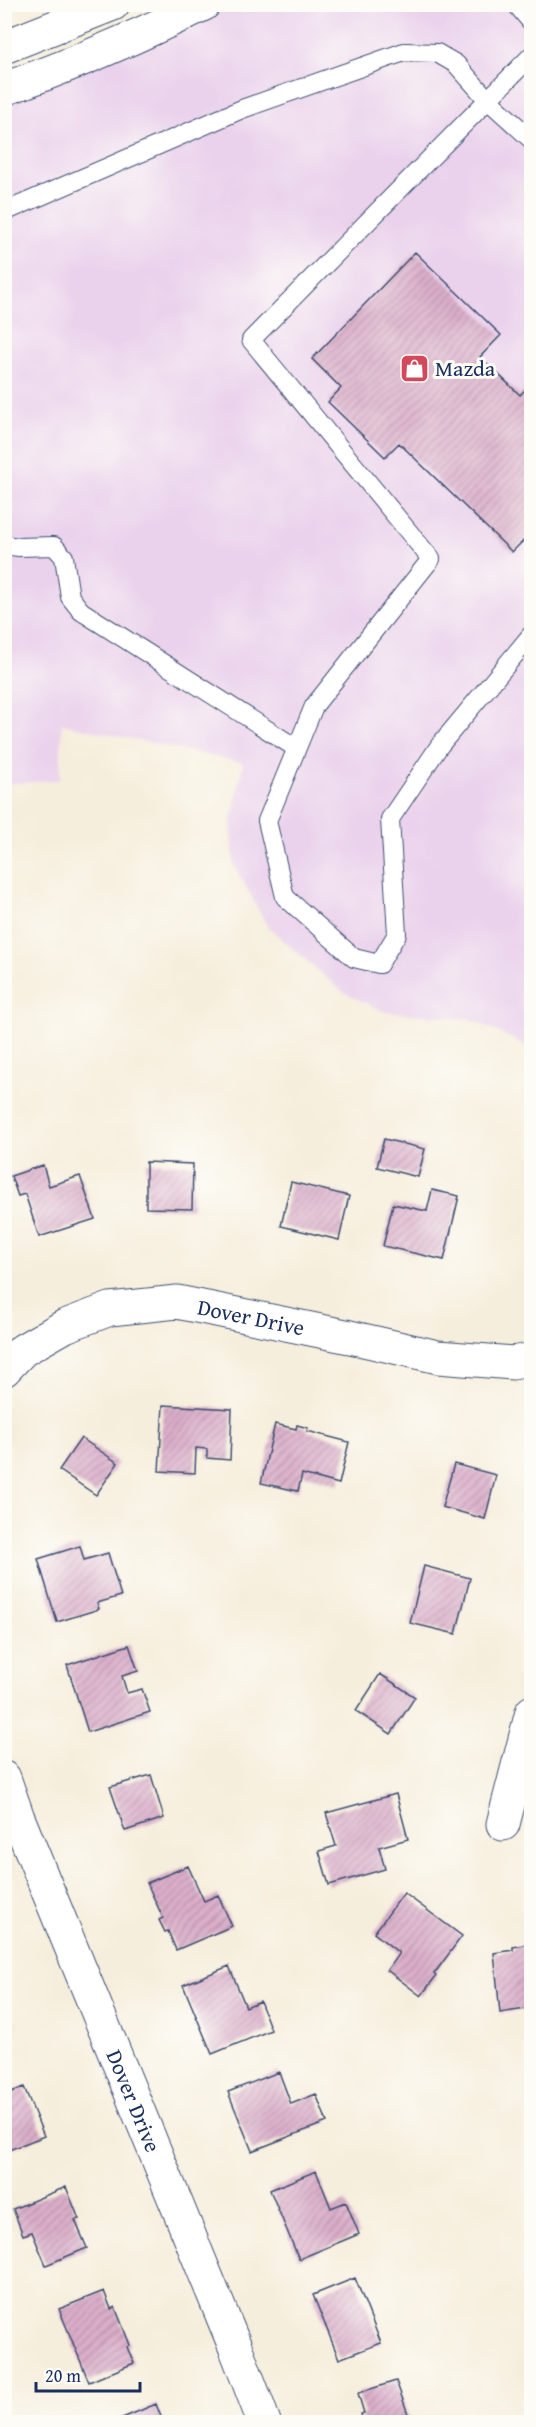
<svg xmlns="http://www.w3.org/2000/svg" width="536" height="2427" viewBox="0 0 536 2427" font-family="'Gentium Book Plus',serif">
<defs>
<pattern id="building-hatch" width="6" height="6" patternUnits="userSpaceOnUse" patternTransform="scale(1.5)"><rect width="6" height="6" fill="#dcafca"/><path d="M-1 1l2-2M0 6l6-6M5 7l2-2" fill="none" stroke="#b28fa7"/></pattern>
</defs>
<rect width="100%" height="100%" fill="#fdfcf7"/>
<filter id="ink" filterUnits="userSpaceOnUse"><feTurbulence type="fractalNoise" baseFrequency=".0167" numOctaves="2"/><feDisplacementMap in="SourceGraphic" scale="12" xChannelSelector="R" yChannelSelector="G"/><feConvolveMatrix kernelMatrix="1 2 1 2 8 2 1 2 1" color-interpolation-filters="sRGB"/></filter>
<filter id="wash" filterUnits="userSpaceOnUse"><feTurbulence type="fractalNoise" baseFrequency=".008" numOctaves="4" result="noise"/><feDisplacementMap in="SourceGraphic" scale="24" xChannelSelector="R" yChannelSelector="G"/><feGaussianBlur stdDeviation="1.35" result="paint"/><feColorMatrix in="noise" values="0 0 0 0 0 0 0 0 0 0 0 0 0 0 0 0 0 1.4 0 .05"/><feComposite in="paint" operator="in"/></filter>
<g filter="url(#wash)">
<rect width="100%" height="100%" fill="#f6eedc"/>
<path fill="#ead1ec" d="M204,5H531V1048L471,1019L385,1012L343,992L268,927L234,865L231,823L243,763L62,724L60,780L5,784L4,89Z"/>
<g id="blocks">
<path fill="url(#building-hatch)" d="M415,252L501,335L480,357L520,395L532,383V532L512,552L399,443L385,457L328,402L341,388L312,359Z
M384,1139L425,1149L418,1177L377,1167Z
M146,1162L193,1164L192,1209L146,1208Z
M43,1165L49,1186L80,1176L95,1219L39,1237L25,1194L18,1196L11,1176Z
M291,1182L349,1196L339,1240L281,1226Z
M432,1190L459,1196L444,1260L383,1246L393,1204L427,1211Z
M163,1405L232,1409L230,1460L207,1458V1449L196,1448L195,1473L159,1471Z
M275,1424L296,1429L297,1425L308,1428L307,1431L349,1442L339,1484L302,1474L298,1491L261,1483Z
M81,1438L118,1463L96,1495L59,1470Z
M454,1464L496,1475L485,1519L442,1507Z
M80,1546L84,1560L108,1553L121,1596L97,1603L99,1609L57,1622L38,1559Z
M424,1566L470,1578L456,1634L410,1623Z
M129,1645L138,1671L122,1676L127,1693L142,1689L150,1712L88,1732L67,1665Z
M380,1674L415,1697L391,1734L356,1711Z
M151,1775L164,1818L125,1831L110,1787Z
M396,1794L408,1839L379,1847L385,1869L329,1885L319,1851L336,1846L326,1813Z
M188,1866L204,1901L218,1895L232,1926L176,1950L168,1931L165,1932L159,1920L163,1918L147,1883Z
M404,1893L462,1936L434,1974L436,1976L421,1996L387,1970L399,1953L374,1933Z
M532,1944V2008L500,2013L494,1953L513,1950V1947Z
M229,1966L246,2007L260,2001L271,2030L212,2054L183,1985Z
M279,2072L291,2104L316,2094L327,2122L252,2151L228,2092Z
M24,2087L44,2136L4,2152V2095Z
M316,2171L331,2208L346,2202L359,2234L299,2259L270,2190Z
M66,2187L79,2219L75,2220L87,2248L46,2265L32,2232L23,2235L13,2209Z
M355,2278L381,2343L339,2359L313,2295Z
M104,2291L111,2309L115,2307L130,2345L127,2347L134,2363L89,2382L59,2309Z
M396,2381L411,2422H363L361,2414L364,2413L358,2393Z
M156,2404L163,2422H121L120,2419Z"/>
</g>
</g>
<g filter="url(#ink)">
<use href="#blocks" fill-opacity="0" stroke="#3c4c71" stroke-width="1.5"/>
<g fill="none" stroke-linecap="round" stroke-linejoin="round">
<defs>
<path id="service" d="M516,4L532,23
M532,55L251,340L431,559L314,706L267,821L285,897L354,958L379,964L397,934L390,819L440,745L532,634
M4,212L242,109L404,52L437,53L456,64L488,100L532,140
M4,545L19,547L54,546L64,557L70,597L81,611L296,748"/>
<g id="minor">
<path id="s1" d="M4,1370L23,1350L65,1326L110,1309L177,1302L350,1337L438,1357L513,1363L532,1359"/>
<path id="s2" d="M4,1778L18,1818L236,2349L264,2422"/>
<path d="M503,1824L532,1712"/>
</g>
<path id="primary" d="M4,47L113,4
M4,89C73,65 139,36 204,4"/>
</defs>
<use href="#service" stroke="#3c4c71" stroke-width="20"/>
<use href="#minor" stroke="#3c4c71" stroke-width="35"/>
<use href="#primary" stroke="#3c4c71" stroke-width="35"/>
<use href="#service" stroke="#fff" stroke-width="18"/>
<use href="#minor" stroke="#fff" stroke-width="33"/>
<use href="#primary" stroke="#fff" stroke-width="33"/>
</g>
</g>
<defs>
<symbol id="shop-square" viewBox="-11 -11 22 22"><rect x="-9" y="-9" width="18" height="18" rx="4" fill="#d1495b" stroke="#fdfcf7"/><path d="M-5-2.5h2.3a2.7 3.5 0 0 1 5.4 0H5L5.5 6h-11ZM-1.5-2.5h3a1.5 2.3 0 0 0-3 0Z" fill="#fff"/></symbol>
</defs>
<g fill-rule="evenodd">
<use href="#shop-square" x="398" y="352" width="33" height="33"/>
</g>
<g text-anchor="middle" stroke-width="6" stroke-linejoin="round" paint-order="stroke">
<g font-size="22" fill="#1b2f5e" stroke="#fdfcf7" text-anchor="start">
<text x="435" y="376">Mazda</text>
</g>
<g font-size="22" fill="#1b2f5e" stroke="#fdfcf7">
<text dy="8" stroke="none"><textPath href="#s1" startOffset="267">Dover Drive</textPath></text>
<text dy="8" stroke="none"><textPath href="#s2" startOffset="348">Dover Drive</textPath></text>
</g>
</g>
<rect width="536" height="2427" fill="none" stroke="#fdfcf7" stroke-width="24"/>
<path d="M36 2382v9h104v-9" fill="none" stroke="#1b2f5e" stroke-width="3"/>
<text x="45" y="2382" font-size="18" fill="#1b2f5e" stroke="#fdfcf7" stroke-width="4.5" paint-order="stroke">20 m</text>
</svg>
